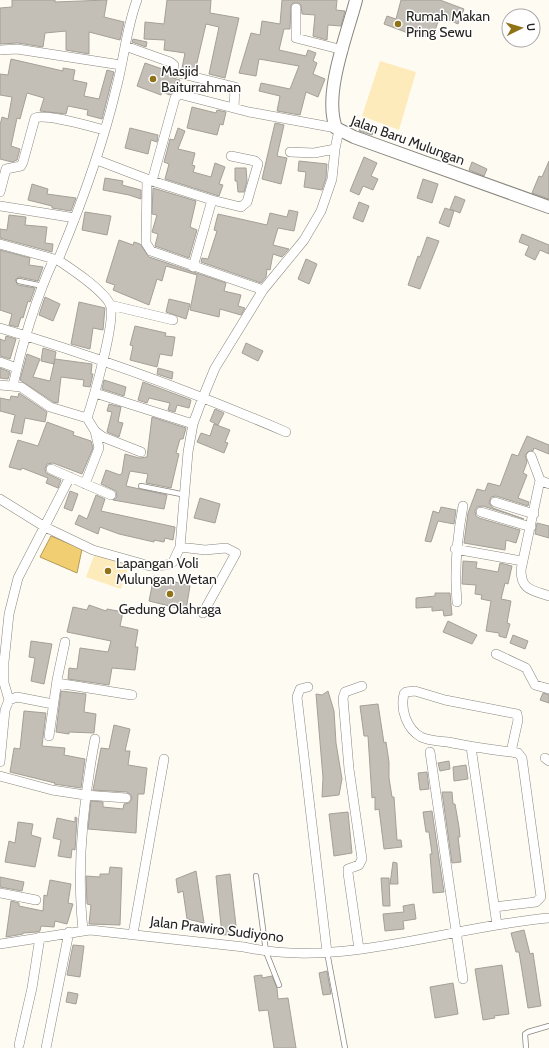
<svg xmlns="http://www.w3.org/2000/svg" width="549" height="1048" viewBox="0 0 549 1048" font-family="Cabin,sans-serif">
<rect width="100%" height="100%" fill="#fefbf2"/>
<path fill="#fdebbc" d="M380,61L416,72L399,130L362,116Z
M95,553L129,566L121,589L86,577Z"/>
<path fill="#f1ce71" stroke="#b49b59" d="M51,536L82,549L77,573L40,557Z"/>
<path fill="#c3bfb7" stroke="#a4a098" d="M12,0H55V2L107,0L104,17L124,22L120,40L89,32V54L66,50V31L45,33L43,47L18,43L0,44V8L12,7Z
M167,0H211L210,13L239,18L225,78L209,74L219,27L206,24L195,71L182,68L185,53L164,50L165,40L144,39L145,22L164,24Z
M282,0H337L336,10L345,11L341,26L328,25L327,40L313,36L315,15L302,14L301,5L299,3H293L291,5L290,29H284L279,50L306,56L308,50L316,53L313,61L317,63L313,74L325,79L318,97L306,92L300,115L277,111L280,96L259,91L261,83L290,89L299,66L259,59L256,76L239,73L251,33L260,35L262,21L280,24Z
M401,0H440L464,9L458,24L440,16L432,39L409,31L408,33L384,24L387,16L396,19Z
M133,39L147,42L146,47L132,42Z
M11,59L63,71V68L75,70L73,80L87,83L84,96L99,99L107,70L114,72L102,119L87,115L88,110L68,106L66,114L40,111L44,98L27,93L20,119L17,118L11,146L20,149L17,160L12,162L0,159V125L2,117L8,119L12,97L0,95V74L8,75Z
M145,63L168,71L170,77L180,80L177,88L170,95L162,92L161,95L137,86Z
M192,107L216,113L217,110L226,112L223,125L220,124L217,135L187,128Z
M275,123L284,125L277,156L287,158L281,184L262,179Z
M361,126L374,131L372,135L359,131Z
M130,128L158,135L157,142L151,140L148,154L125,148Z
M178,128L185,131L178,149L195,153L192,165L195,166L193,172L211,177L215,163L225,167L219,184L223,185L219,196L165,179L169,164L164,162L167,151L170,139L174,140Z
M364,157L377,163L371,176L378,179L373,190L363,186L359,195L350,191Z
M299,161L327,164L326,178L322,190L304,187L306,172L298,171Z
M549,161V199L532,193L539,176L542,177Z
M472,162L487,169L484,176L469,170Z
M235,168H246L247,181L244,192H238L237,181H235Z
M105,178L123,181L122,185L141,190V199L129,195L103,190Z
M423,179L438,184L432,203L417,198Z
M32,184L48,189L47,194L76,198L71,211L52,208V206L28,200Z
M153,188L196,201L190,227L197,230L189,258L155,246L158,234L152,232L157,215L152,214Z
M455,196L465,200L460,213L450,209Z
M359,202L369,206L363,222L353,218Z
M445,208L454,211L449,227L439,223Z
M289,210L298,212L294,231L278,228L273,245L289,249L282,257L273,254L270,270L267,269L266,277L261,283L201,262L202,258L208,259L217,231L214,230L218,214L267,225L270,213L287,217Z
M85,212L111,216L107,235L82,230Z
M9,215L26,217L25,225L47,227L45,243L53,244L52,252L0,238V229L7,230Z
M522,234L549,245V254L540,250L535,260L525,255L529,246L519,242Z
M427,237L439,241L420,289L408,285L418,256L420,257Z
M119,240L133,245L134,242L140,244L149,257L226,283L224,291L241,295L238,306L245,308L241,315L220,309L219,317L190,310L197,275L166,266L162,281L157,279L149,305L113,290L115,285L106,282Z
M0,250L30,258L29,265L43,267L38,281L19,277L15,280L18,285L35,288L30,302L28,301L23,318L21,317L18,327L9,325L12,314L0,310Z
M306,259L317,264L309,284L298,279Z
M45,297L60,304L53,321L39,315Z
M169,299L190,304L186,319L166,312Z
M79,302L105,308L103,330L93,328L90,349L71,344Z
M135,326L166,333L165,336L175,337L172,356L160,354L157,367L130,360L133,346L130,345Z
M6,336L16,339L10,359L0,356V339L5,341Z
M246,343L263,351L258,361L242,353Z
M43,348L56,352L54,364L41,361Z
M27,354L40,359L33,377L50,381L55,359L92,364L91,374H93L90,387L83,386L84,380L61,377L58,403L53,402L20,380Z
M0,368L10,372L8,379L0,378Z
M158,368L173,372L172,379L157,374Z
M104,380L126,387L124,396L102,389Z
M143,382L191,400L189,408L177,405L175,412L168,410L170,403L149,398L147,403L138,400Z
M19,393L47,412L45,422L25,418L22,434L11,432L15,415L0,411V398L10,400L11,396L18,397Z
M109,404L121,407L118,422L123,423L119,437L107,432L112,412L107,411Z
M215,409L224,413L218,425L210,421Z
M152,417L186,428L183,439H180L176,453L179,454L171,488L146,483L148,474L130,471L126,486L167,495L164,509L113,500L117,497L116,491L101,484L106,470L120,475L122,473L125,454L139,458L147,457Z
M47,422L74,432L73,435L91,441L93,448L82,474L53,463L47,464L45,469L46,473L61,480L58,488L46,483L48,478L22,468L21,470L9,467L18,440L38,446Z
M214,424L230,430L225,442L228,443L224,453L197,442L201,433L210,436Z
M527,436L549,445V454L534,448L533,451H529L525,455L527,462L523,473L527,475L518,498L529,502L528,506L496,496L491,497L489,503L493,508L524,519L483,506L477,507L475,511L476,516L479,518L520,530L516,543L506,540L505,550L464,543L468,513L477,489L485,491L488,483L500,486L512,454L518,456Z
M70,491L78,494L72,511L64,508Z
M96,495L105,499L101,511L175,527L173,540L165,538L164,542L154,540V542L119,534L100,527L98,534L75,524L79,515L87,519Z
M200,498L220,504L215,523L194,518Z
M441,507L456,510L454,524L438,521L431,542L425,541L433,511L439,513Z
M537,523L549,526V538L535,534Z
M463,561L477,562L476,568L498,572L500,563L512,566L508,584L505,583L501,599L511,601L507,623L510,624L506,638L499,636V633L486,631L491,601L481,599L482,595L475,594L476,585L462,584Z
M154,576L190,586L186,610L149,601Z
M435,593H450L452,615L444,616L443,610L432,611V607L416,608V598L435,596Z
M89,605L106,611L107,609L123,612L120,626L138,630L135,647H138L135,670L112,668L109,685L68,679L69,668L77,669L80,648L108,652L111,641L67,632L73,607L87,610Z
M448,621L477,635L472,644L443,632Z
M513,635L528,641L525,649L510,643Z
M31,641L52,644L44,684L31,681L35,658L29,657Z
M61,691L86,694L84,712L96,714L94,733L69,732V734L56,732Z
M328,691L334,711L336,743L342,779L339,795L322,797L323,778L316,694L322,695Z
M543,693L549,695V703L540,700Z
M378,704L384,743L386,742L389,762V778L392,797H394L397,840H401L402,847L384,849L379,809L375,810V797L372,798L368,736H364L360,706Z
M24,711L46,713L42,746L65,748L64,755L85,759L81,788L54,784L55,783L10,772L14,748L20,749Z
M114,725L130,729L125,751H130L128,765L147,768L144,794H138L136,833L88,829L91,801L103,802V807L123,809L124,804L129,803L132,799L131,795L127,792L93,790L101,748L109,749Z
M449,761L450,769L440,771L438,763Z
M466,765L468,779L454,781L453,767Z
M427,772L429,789L420,790L418,773Z
M442,792H452L453,804H455L459,827L460,837H458L461,862L452,863Z
M432,811L444,892L433,893L430,854H432L429,832H426L423,812Z
M348,812L352,853L334,856L329,814Z
M75,817L77,818L75,850L72,849L71,858L58,856L61,840L53,838L57,818L75,822Z
M18,822L33,824L31,835L41,838L35,867L5,862L9,841L15,843Z
M393,862L397,863L398,884H390Z
M110,867L122,868L120,925L89,924L91,905L87,904L86,876L100,877V874H109Z
M196,871L204,923L187,919L183,891L178,893L176,879Z
M230,874L237,934L222,935L216,876Z
M0,877L24,882L22,891L0,887Z
M381,878H389L390,906H383Z
M50,880L71,884L68,903L73,904L67,924L55,921L54,927L41,926L40,931L37,932L23,933V934L6,937L11,901L19,903V906L43,911L44,895L47,896Z
M414,904L416,919L403,921L404,929L385,931L383,914L404,912L403,906Z
M524,930L530,954L533,953L541,1006L528,1008L519,952H516L511,933Z
M73,945L84,946L80,977L67,975Z
M502,965L509,1014L494,1016L495,1018L483,1020L475,969Z
M327,971L331,994L323,995L319,973Z
M262,975V978L272,976L277,988L278,999L288,998L296,1048H274L268,1010L259,1011L254,976Z
M453,983L458,1014L435,1018L430,987Z
M68,992L78,994L76,1004L66,1002Z"/>
<g fill="none" stroke-linecap="round" stroke-linejoin="round">
<defs>
<path id="service" d="M19,281L43,286
M141,486L186,495
M256,876L266,952L279,985
M327,952L345,1048
M526,1048L525,1034L528,1032L549,1026"/>
<path id="minor" d="M296,8V38L343,50
M125,46L170,62L174,65V72L235,87L234,108
M0,50L17,49L121,65
M290,152L314,153L335,149
M97,160L152,181L212,200L241,207L247,202L258,164L255,161L231,156
M147,179L146,243L151,251L263,290
M152,181L175,98L179,94L249,112L336,128
M0,192L6,169L21,166L23,162L35,118C47,113 91,127 105,130
M0,206L75,218
M0,244L58,260
M193,267L212,200
M110,305L173,320
M0,328C98,357 193,392 286,432
M0,362L17,368
M0,385L21,387L50,407L87,418L95,431L103,437L141,452
M13,386C21,347 37,295 54,259
M95,393L193,424
M87,418C93,400 117,317 110,304C102,289 73,270 58,260C81,205 102,148 116,89C124,60 126,29 137,0
M531,456L540,480
M51,469L111,495
M85,484L99,448L95,431
M549,484L540,480L521,570C521,590 532,590 549,596
M0,499L45,527L93,550L150,566L166,565L173,562L180,547L188,452L193,424L203,397L215,368L263,290L304,240L321,211L332,179L335,149L339,130
M495,502L534,514
M481,512L531,527
M180,547L205,550L226,548L236,553L203,613
M455,549L522,561
M457,602C454,569 457,538 463,506
M496,654L526,668L535,685L549,689
M57,683L132,695
M308,687L300,689L297,697L327,952
M9,700L4,683V662L9,614L18,578L70,477
M49,736L57,680L65,642
M471,747L497,925
M430,752L463,979
M545,758L549,761
M0,762L5,710L9,700L17,697L53,704
M0,776L52,790L85,795L126,798
M0,893L36,900
M494,907L536,902L541,897L522,758L518,753C495,750 471,747 448,742C440,741 429,741 421,737C407,729 400,710 404,694L406,692L415,691L445,700L517,714L518,720L511,752
M83,930C76,866 83,802 95,739
M133,934L164,759
M0,944L90,930L244,947C341,969 451,926 549,918
M359,949L348,873V869L359,865L362,859L349,769L343,698L345,692L362,686
M19,1045L32,988L40,937
M46,1048L69,932"/>
<path id="secondary" d="M356,0C347,35 323,94 336,128L354,137L549,207"/>
</defs>
<use href="#service" stroke="#89867e" stroke-width="6"/>
<use href="#minor" stroke="#89867e" stroke-width="10"/>
<use href="#secondary" stroke="#89867e" stroke-width="14"/>
<use href="#service" stroke="#fff" stroke-width="4.5"/>
<use href="#minor" stroke="#fff" stroke-width="9"/>
<use href="#secondary" stroke="#fff" stroke-width="12"/>
</g>
<g fill="#907217" stroke="#fff" stroke-width="1.5">
<circle cx="398" cy="24" r="4"/>
<circle cx="153" cy="79" r="4"/>
<circle cx="108" cy="571" r="4"/>
<circle cx="170" cy="594" r="4"/>
</g>
<g text-anchor="middle" stroke-width="3" stroke-linejoin="round" paint-order="stroke">
<g font-size="14" fill="#272522" stroke="#fff" text-anchor="start">
<text x="406" y="21">Rumah Makan<tspan x="406" dy="16">Pring Sewu</tspan></text>
<text x="161" y="76">Masjid<tspan x="161" dy="16">Baiturrahman</tspan></text>
<text x="116" y="568">Lapangan Voli<tspan x="116" dy="16">Mulungan Wetan</tspan></text>
<text x="170" y="614" text-anchor="middle">Gedung Olahraga</text>
</g>
<g font-size="14" fill="#272522" stroke="#fff">
<text transform="translate(408 140) rotate(20)" y="5">Jalan Baru Mulungan</text>
<text transform="translate(217 929) rotate(7)" y="5">Jalan Prawiro Sudiyono</text>
</g>
</g>
<g transform="translate(521 28) rotate(85)"><circle r="19" fill="#ffffff" stroke="#a9a8a7"/>
<path d="M0-3L7 15L0 10L-7 15Z" fill="#907217"/>
<text y="-6" font-size="11" font-weight="bold" text-anchor="middle" fill="#272522">U</text>
</g>
</svg>
